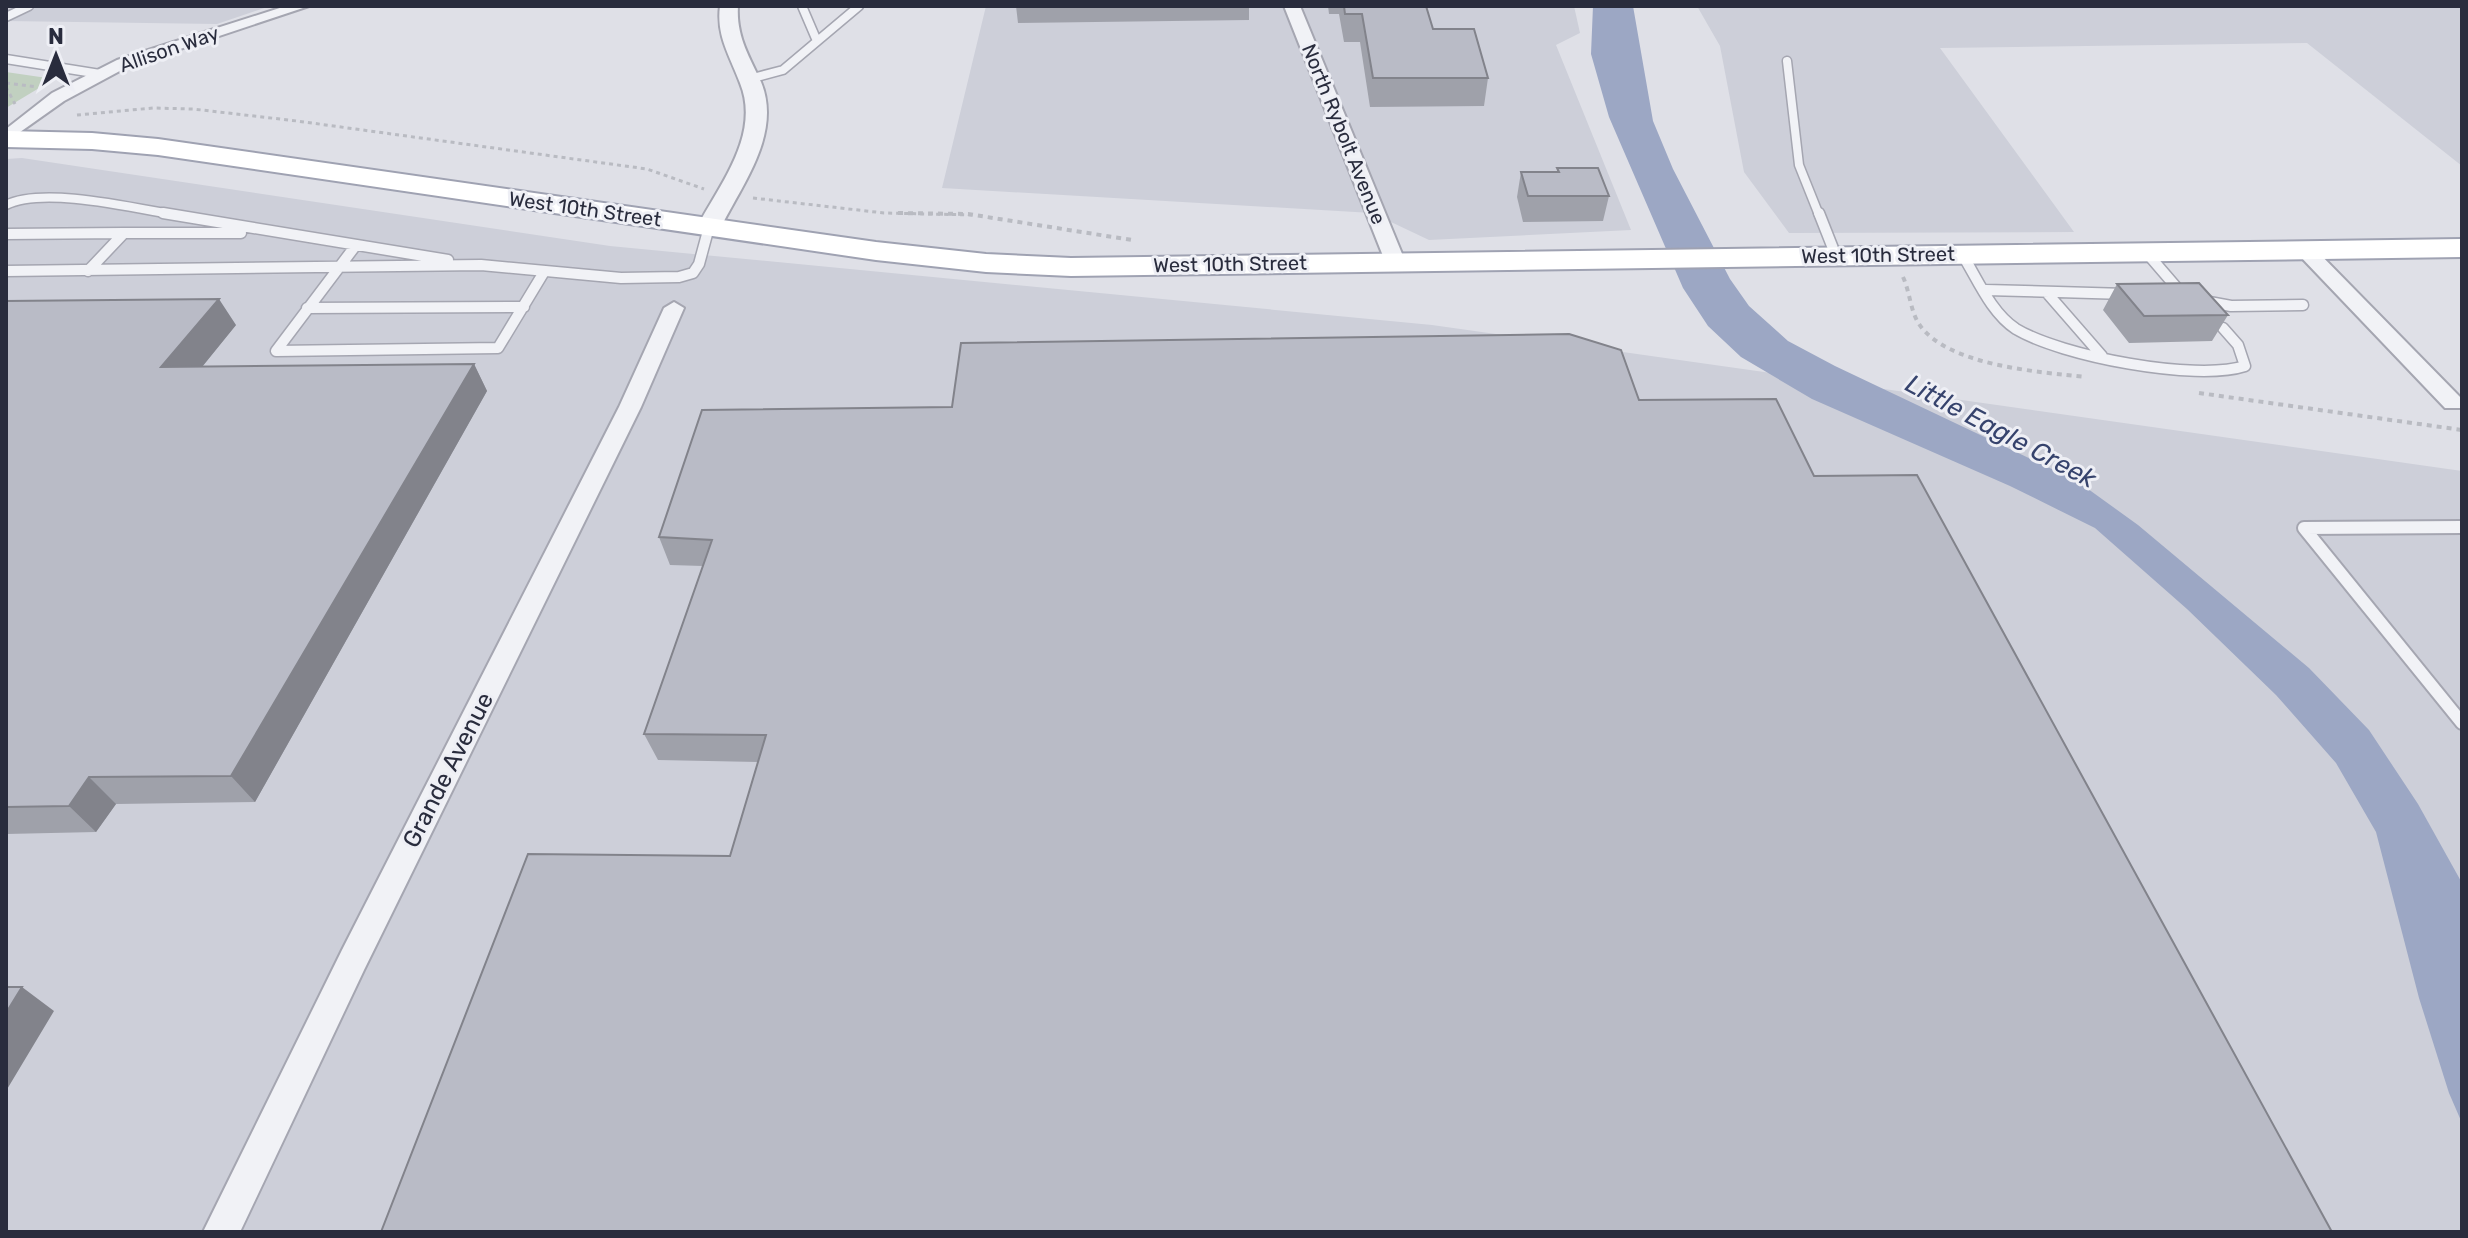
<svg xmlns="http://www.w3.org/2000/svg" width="2468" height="1238" viewBox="0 0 2468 1238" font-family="Rubik,sans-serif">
<rect width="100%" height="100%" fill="#dfe0e7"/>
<path fill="#cdcfd9" d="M6,6H270L217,24L6,21Z
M986,6H1574L1580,33L1556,45L1631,230L1429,240L1372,213L942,188Z
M1697,6H2462V166L2307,43L1940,48L2074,232L1789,233L1744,172L1720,46Z
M22,158L610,246L1432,325L2462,471V1232H6V159Z"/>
<path fill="#c1d0c0" d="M6,72L54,79L6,108Z"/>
<path fill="#9ca7c4" d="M1593,6H1633L1653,121L1673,169L1730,279L1749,306L1788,341L1835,366L2077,481L2138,525L2309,668L2369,730L2418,804L2462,883V1123L2449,1093L2419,998L2376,832L2336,763L2276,695L2187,609L2095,528L2010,486L1812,399L1741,357L1708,326L1683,288L1609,117L1591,54Z"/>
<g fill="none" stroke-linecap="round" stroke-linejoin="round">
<defs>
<path id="service-far2" d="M802,6L817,41
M6,17L29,6
M6,59L100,74
M1787,61L1799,165L1819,215
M749,79L783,70L859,6
M6,205C43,186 134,208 175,215"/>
<path id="service-far1" d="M163,213L448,260
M1819,213L1836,256
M124,233H241
M6,234L124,233L88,271
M356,245L276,351L498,348L544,272
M2146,252L2183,295
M1962,254C1977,278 1991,313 2016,329C2061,356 2196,382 2245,366L2238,345L2223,328
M6,271L481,265L621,278L679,277L693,273L699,264L709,227
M1986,290L2126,294
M2048,294L2102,356
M2204,301L2231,306L2303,305
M307,308L524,307"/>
<path id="service" d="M2462,527L2304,528L2462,723"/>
<path id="minor" d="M286,6H309L129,66L64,101L6,142V129L52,93L117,60Z
M1284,6H1300L1405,261L1402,265L1395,267L1385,261Z
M2305,244L2312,246L2461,398V408H2445L2298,254L2295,250L2298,246Z
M674,302L684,308L641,407L364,970L240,1232H203L342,950L619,407L664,308Z"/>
<path id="tertiary" d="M720,6H738C736,36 749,56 761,82C782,133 743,183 721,227L717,232H701L697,227C720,184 761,134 740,83C730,56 716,36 720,6Z"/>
<path id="primary" d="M6,131L92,133L158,139L876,242L986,254L1071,258L2462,239V257L1071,276L986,272L876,260L158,155L92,149L6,147Z"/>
</defs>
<use href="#service-far2" stroke="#a5a6b1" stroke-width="11"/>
<use href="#service-far1" stroke="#a5a6b1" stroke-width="13"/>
<use href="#service" stroke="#a5a6b1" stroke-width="16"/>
<use href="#minor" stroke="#a5a6b1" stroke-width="4"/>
<use href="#tertiary" stroke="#a5a6b1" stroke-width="4"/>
<use href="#primary" stroke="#9fa2b2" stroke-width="4"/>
<path stroke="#b9bbc2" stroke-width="3" stroke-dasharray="4 4" stroke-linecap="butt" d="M6,83L37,87
M6,87L15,104
M77,115L153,108L193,109L297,121L647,169L704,189
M753,198L884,213L975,215"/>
<path stroke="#b9bbc2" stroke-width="4" stroke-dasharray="5 5" stroke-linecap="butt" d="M898,213L968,214L1132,240
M1903,277C1910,292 1910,310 1919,324C1947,366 2040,372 2086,377
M2199,393L2462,430"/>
<use href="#service-far2" stroke="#f1f2f6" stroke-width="8"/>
<use href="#service-far1" stroke="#f1f2f6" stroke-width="10"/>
<use href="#service" stroke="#f1f2f6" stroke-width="12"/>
<use href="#minor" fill="#f1f2f6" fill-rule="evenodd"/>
<use href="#tertiary" fill="#f1f2f6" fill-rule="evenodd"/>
<use href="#primary" fill="#fff" fill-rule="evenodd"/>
</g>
<path fill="#9fa1aa" d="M1016,6H1249V20L1018,23Z
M1328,6H1426L1433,29L1488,78L1484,106L1370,107L1360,42H1344L1339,14H1329Z
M1557,168L1609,196L1603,221L1523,222L1517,197L1521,172H1557Z
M2117,284L2228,315L2212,341L2129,343L2103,310Z
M6,301L236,325L202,367L474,364L487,391L255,802L116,804L96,832L6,834Z
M1569,334L730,856L758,762L658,760L644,734L703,566L670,565L659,537L952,407Z"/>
<path fill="#82838b" d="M219,299L236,325L180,394L161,367Z
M474,364L487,391L255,802L231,776Z
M89,777L116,804L96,832L69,806Z
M22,987L54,1011L6,1091V1013Z"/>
<path fill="#b9bbc6" stroke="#82838b" stroke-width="2" d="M1344,6H1426L1433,29H1474L1488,78H1373L1362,14H1345Z
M1557,168H1598L1609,196H1528L1521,172H1559Z
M2199,283L2228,315L2144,316L2117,284Z
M219,299L161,367L474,364L231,776L89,777L69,806L6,807V301Z
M1569,334L1621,350L1639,400L1776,399L1814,476L1917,475L2332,1232H381L528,854L730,856L766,735L644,734L712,540L659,537L702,410L952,407L961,343Z
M6,987H22L6,1013Z"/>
<g text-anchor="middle" stroke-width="6" stroke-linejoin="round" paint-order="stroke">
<g font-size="20" fill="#292c3d" stroke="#eeeff5">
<text transform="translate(169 49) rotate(-19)" y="7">Allison Way</text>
<text transform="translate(1344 134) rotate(68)" y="7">North Rybolt Avenue</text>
<text transform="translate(585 209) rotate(8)" y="7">West 10th Street</text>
<text transform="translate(1878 255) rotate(-1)" y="7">West 10th Street</text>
<text transform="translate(1230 264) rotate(-1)" y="7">West 10th Street</text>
</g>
<g font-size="24" fill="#292c3d" stroke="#eeeff5">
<text transform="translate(448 770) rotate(-63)" y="8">Grande Avenue</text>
</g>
<g font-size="26" font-style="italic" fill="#36436d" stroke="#eeeff5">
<text transform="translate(2001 431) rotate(28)" y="9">Little Eagle Creek</text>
</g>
</g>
<rect width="2468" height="1238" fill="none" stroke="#292c3d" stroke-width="16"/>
<g transform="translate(56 56)" stroke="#eeeff5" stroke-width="6" paint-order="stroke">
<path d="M0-6L14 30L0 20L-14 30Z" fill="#292c3d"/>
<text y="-12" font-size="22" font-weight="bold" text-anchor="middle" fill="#292c3d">N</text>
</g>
</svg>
